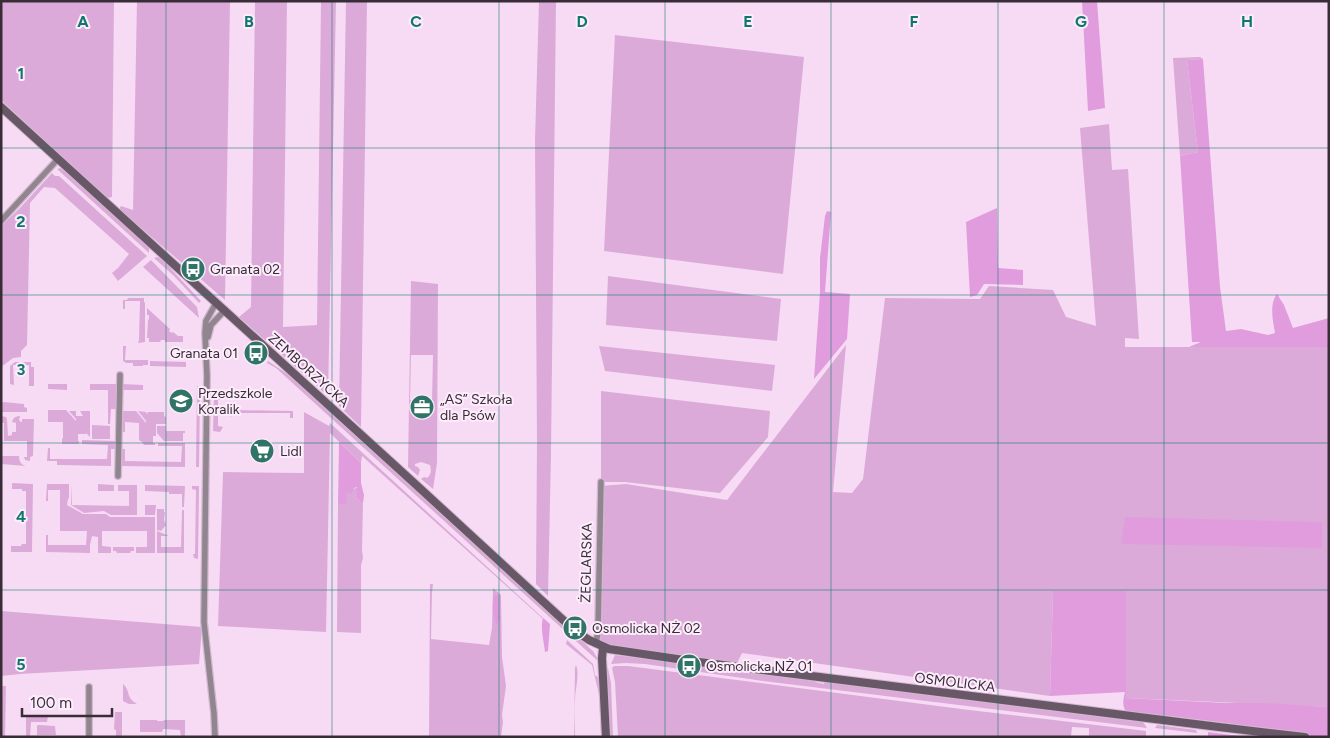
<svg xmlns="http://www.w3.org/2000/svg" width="1330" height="738" viewBox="0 0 1330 738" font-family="Figtree,sans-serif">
<rect width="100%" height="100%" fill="#f7dbf4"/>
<path fill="#dcaad8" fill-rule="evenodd" d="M1,1H114L112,197L107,198L1,100Z
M137,1H230L225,300L119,209L121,206L133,210Z
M255,1H287L283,327L317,325L321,1H336L328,396L239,317L251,307Z
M346,1H367L361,427L339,406Z
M539,1H556L551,454L548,596L536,584L537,442L535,140Z
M615,35L804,57L783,274L604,251Z
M1200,57L1203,59L1187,60L1198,152L1180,156L1173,58Z
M1109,124L1112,170L1128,169L1139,339L1125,338V347H1329L1327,707L1126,698V591H1053L1050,696L742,653L736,665L619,648L601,641V612L600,486L626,484L727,500L846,345L833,492L852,493L863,479L885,298L980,299L989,286L1053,290L1066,317L1096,326L1080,128Z
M61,168L147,244L149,248V253L57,169Z
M52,173L55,176H59L147,256L118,281L112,273L118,268L129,254L55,188L44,187L30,203L27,345L21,351V357L13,358L1,367V226L19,209Z
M157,257C164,259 168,264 172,270L201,301L199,303L174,276L154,258Z
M151,260L197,307L199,318L143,267Z
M608,276L781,299L777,341L606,325Z
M411,281L438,284L437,463L433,489L421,479L424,477L427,478C432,474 431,470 430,465L421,462L415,464V466L418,467L420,470L418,476L408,467ZM411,355H433L432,400H410Z
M128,298H144V302L145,303V342L138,343L139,340L140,301H125V309H123V300H127Z
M147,308L170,329L169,331L172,333L173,332L178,336H183V342H165V340H161L160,342H149V338H147L148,320L149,319V315H147Z
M123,346H126L125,360H148V365H143V366H133V363H126L123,361Z
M599,346L775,365L772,391L605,371Z
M150,361L186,362V367L150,366Z
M268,361L289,375L305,388L593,651L596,656L599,662L276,368L267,363Z
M15,362H31V367H34V386H29V365L19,366V365H13L14,385L10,384V366Z
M48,384H67V390L48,389Z
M90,384H118L117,409H111L110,424H108V390H90Z
M122,384L143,385V390H122Z
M197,386H200L199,467H196Z
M601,391L770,411L768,437L720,493L625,482H601Z
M214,396H222L223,400H218V426L223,427L220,432L213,431Z
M4,402L24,404V407L27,408V412H1V403Z
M229,407H231V410L293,411V418H290V413H232L231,417L229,415Z
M48,410H66L76,421V419L69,411H76V416H83L80,411H90V437L86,433V434H78V441H79V444H62V439L63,438V422H48Z
M121,411H136L146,423V421L138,411L146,412L147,414L148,412H164V416L166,417V424H156V436H153V443H155V445H144L142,442L139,440V423L125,422V432H123V429H121Z
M304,412L329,426L330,423L543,618V619L362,456L361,463L330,433L326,632L218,626L223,472L304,473Z
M1,416L6,417L7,419L8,436L12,435V432H16V423L12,422C13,418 16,416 20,416L19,420L21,422H22V419H34L33,456L30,457V461L25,460L24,457H27V441H4V423H2Z
M92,425L110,426V439H92Z
M157,426H166V431H185V433H183V441H164L157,433Z
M82,440L116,441L117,449H111V466L57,465V461H47L48,448H50V459H107L108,445L82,444Z
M158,443H185V467L121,466V449H125V461L181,462L182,446H158Z
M1,456H19C19,461 21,465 26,466L1,464Z
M12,483L33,484L32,552H11V546H21L22,544H26V491H22V489H12Z
M47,484H69V498L68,499L67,505L83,514H106L110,517H155V553H136V547H147V531H102V546L111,547V553H98V537L92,536L90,545V553L46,552V535H48V545H86L87,531H60V490H48V501H46Z
M71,484L72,505L129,506V491H118V485H137V515H111L104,511L84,513L71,505Z
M98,484L114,485V491H98Z
M145,485L185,486L184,507H182V494H169V492L145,491Z
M192,486H199L198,559L194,558L193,554H195L196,490L192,489Z
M358,487L356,497L360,502L363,503L362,550L363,558L361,565V633L337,632L338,505L342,504L347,492Z
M145,505H156L155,515H145Z
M157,509H164V512H165L164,520L166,525L161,531L157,530Z
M182,510H184V553H157V531L169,536H161V547H181Z
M113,547H134V551H131L130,553H117L116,551H113Z
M430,584H433L432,593L431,639L489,645L492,628L493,588L501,595L502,657L506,686L502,715L503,722L501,737H429Z
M1,611L202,627L199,664L20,674L1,676Z
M567,640L593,664L595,675L600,679L602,737H601L599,694L592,665L566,644Z
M615,655L815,681V682L824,684V682L1143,722L1147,728L763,681L645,664L626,663L611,664Z
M576,665C580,675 575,689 575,700C574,712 575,725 575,737H574L575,668Z
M614,666H628L961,709L1146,731V737H1089V728L1072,727L1071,737H618L615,682L612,668Z
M606,668H608L611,683L613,737H609Z
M123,684C131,691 125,697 137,704H129L123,701Z
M1,686H6L5,737H1Z
M115,712H122V737H114L116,736V730L114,729Z
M26,715L48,716L47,722H31L30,737H26Z
M140,720H157V721H163L164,720H185V737H181L180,730L163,729L162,732H140Z
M38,725L55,726L56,735H37V726Z
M1157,725L1196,730L1197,733L1155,728Z"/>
<path fill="#e19cdd" d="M1082,1H1097L1105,108L1088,111Z
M1203,59L1220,287L1226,331L1241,329L1268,335L1275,333C1273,322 1269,304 1277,294L1284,305L1293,328L1329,318V347H1189L1201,342H1192L1180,156L1198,152L1187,60Z
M997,208L998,268L1023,270V285L984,284L977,295L970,297L966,222Z
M827,211L831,212L825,292L850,294L847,339L814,379L820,292V258L825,216Z
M339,442L361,463V483L364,495L363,503L360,502L356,497L357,487L354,488L352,494L347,492L346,504L338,505Z
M1329,514V737H1273V729L1178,717L1126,712C1122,705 1123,700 1125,692L1050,696L1053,591H1126V698L1226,703H1265L1327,707V569Z
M1125,517L1322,522V548L1121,544Z
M494,595H497L499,598L500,616L501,618L497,625C492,617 492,604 494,595Z
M543,618L550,624L548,651L545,652C544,642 540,628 543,618Z
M1208,732L1246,737H1208Z"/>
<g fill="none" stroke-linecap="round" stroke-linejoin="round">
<defs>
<path id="street" d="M1,221L58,159
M208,337L211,325L225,310
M118,476L120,375
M596,644L598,631L601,482
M89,737V687
M215,737L214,714L204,622L207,376L205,333L206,321L216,303"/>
<path id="secondary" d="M1,107L413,482L574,630L589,640L609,649L691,661L1219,727L1305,737
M603,648L602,658L606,737"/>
</defs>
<use href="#street" stroke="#d1b8ce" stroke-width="8"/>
<use href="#secondary" stroke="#d1b8ce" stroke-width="10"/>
<use href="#street" stroke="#918590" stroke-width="5.5"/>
<use href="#secondary" stroke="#685867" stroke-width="8"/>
</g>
<path fill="none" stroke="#0f766e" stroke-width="1" stroke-opacity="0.55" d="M166,1V737M332,1V737M499,1V737M665,1V737M831,1V737M998,1V737M1164,1V737M1,148H1329M1,295H1329M1,443H1329M1,590H1329"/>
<defs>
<symbol id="bus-disc" viewBox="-11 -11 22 22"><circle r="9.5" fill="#307467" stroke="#fdecfc"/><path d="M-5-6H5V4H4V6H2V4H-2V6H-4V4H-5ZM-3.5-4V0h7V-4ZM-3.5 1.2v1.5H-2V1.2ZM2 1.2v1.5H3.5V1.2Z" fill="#fff"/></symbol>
<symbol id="school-disc" viewBox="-11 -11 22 22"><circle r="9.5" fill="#307467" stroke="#fdecfc"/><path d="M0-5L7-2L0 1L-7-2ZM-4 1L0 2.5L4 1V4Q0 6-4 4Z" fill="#fff"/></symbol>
<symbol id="office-disc" viewBox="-11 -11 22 22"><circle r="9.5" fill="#307467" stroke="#fdecfc"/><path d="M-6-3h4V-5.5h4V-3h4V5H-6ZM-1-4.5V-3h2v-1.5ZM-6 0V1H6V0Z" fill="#fff"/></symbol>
<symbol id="supermarket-disc" viewBox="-11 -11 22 22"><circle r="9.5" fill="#307467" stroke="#fdecfc"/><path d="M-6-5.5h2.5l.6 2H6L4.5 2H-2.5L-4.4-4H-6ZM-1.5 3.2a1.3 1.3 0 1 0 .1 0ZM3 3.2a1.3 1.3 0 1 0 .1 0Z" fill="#fff"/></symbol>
</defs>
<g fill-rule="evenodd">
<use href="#bus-disc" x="179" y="255" width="28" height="28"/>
<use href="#bus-disc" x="242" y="339" width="28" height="28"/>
<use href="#school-disc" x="167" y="387" width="28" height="28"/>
<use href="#office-disc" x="408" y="393" width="28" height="28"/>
<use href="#supermarket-disc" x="248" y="437" width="28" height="28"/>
<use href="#bus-disc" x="561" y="614" width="28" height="28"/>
<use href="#bus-disc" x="675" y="652" width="28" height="28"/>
</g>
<g text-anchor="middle" stroke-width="4" stroke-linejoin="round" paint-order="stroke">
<g font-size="14" fill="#382d37" stroke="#fdecfc" text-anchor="start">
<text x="210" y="274">Granata 02</text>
<text x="238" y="358" text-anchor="end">Granata 01</text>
<text x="198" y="398">Przedszkole<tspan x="198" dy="16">Koralik</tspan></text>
<text x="440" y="404">„AS” Szkoła<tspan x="440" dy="16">dla Psów</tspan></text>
<text x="280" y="456">Lidl</text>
<text x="592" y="633">Osmolicka NŻ 02</text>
<text x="706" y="671">Osmolicka NŻ 01</text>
</g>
<g font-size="14" fill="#382d37" stroke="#fdecfc">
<text transform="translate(309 370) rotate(42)" y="5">ZEMBORZYCKA</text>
<text transform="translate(586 563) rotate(-89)" y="5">ŻEGLARSKA</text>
<text transform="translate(955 682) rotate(7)" y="5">OSMOLICKA</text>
</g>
</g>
<g font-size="16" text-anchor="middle" font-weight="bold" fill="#0f766e" stroke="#fdecfc" stroke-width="4" stroke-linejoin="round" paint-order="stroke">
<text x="83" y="27">A</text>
<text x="249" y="27">B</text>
<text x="416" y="27">C</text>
<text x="582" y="27">D</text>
<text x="748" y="27">E</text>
<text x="914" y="27">F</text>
<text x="1081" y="27">G</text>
<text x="1247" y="27">H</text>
<text x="21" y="79">1</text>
<text x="21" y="227">2</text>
<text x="21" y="375">3</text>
<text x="21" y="522">4</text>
<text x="21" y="670">5</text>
</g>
<rect width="1330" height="738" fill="none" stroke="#382d37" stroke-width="5"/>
<path d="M22 708v8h90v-8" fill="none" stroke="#382d37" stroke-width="2.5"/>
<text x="30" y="708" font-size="15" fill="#382d37" stroke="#fdecfc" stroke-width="4" paint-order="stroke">100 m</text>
</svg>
